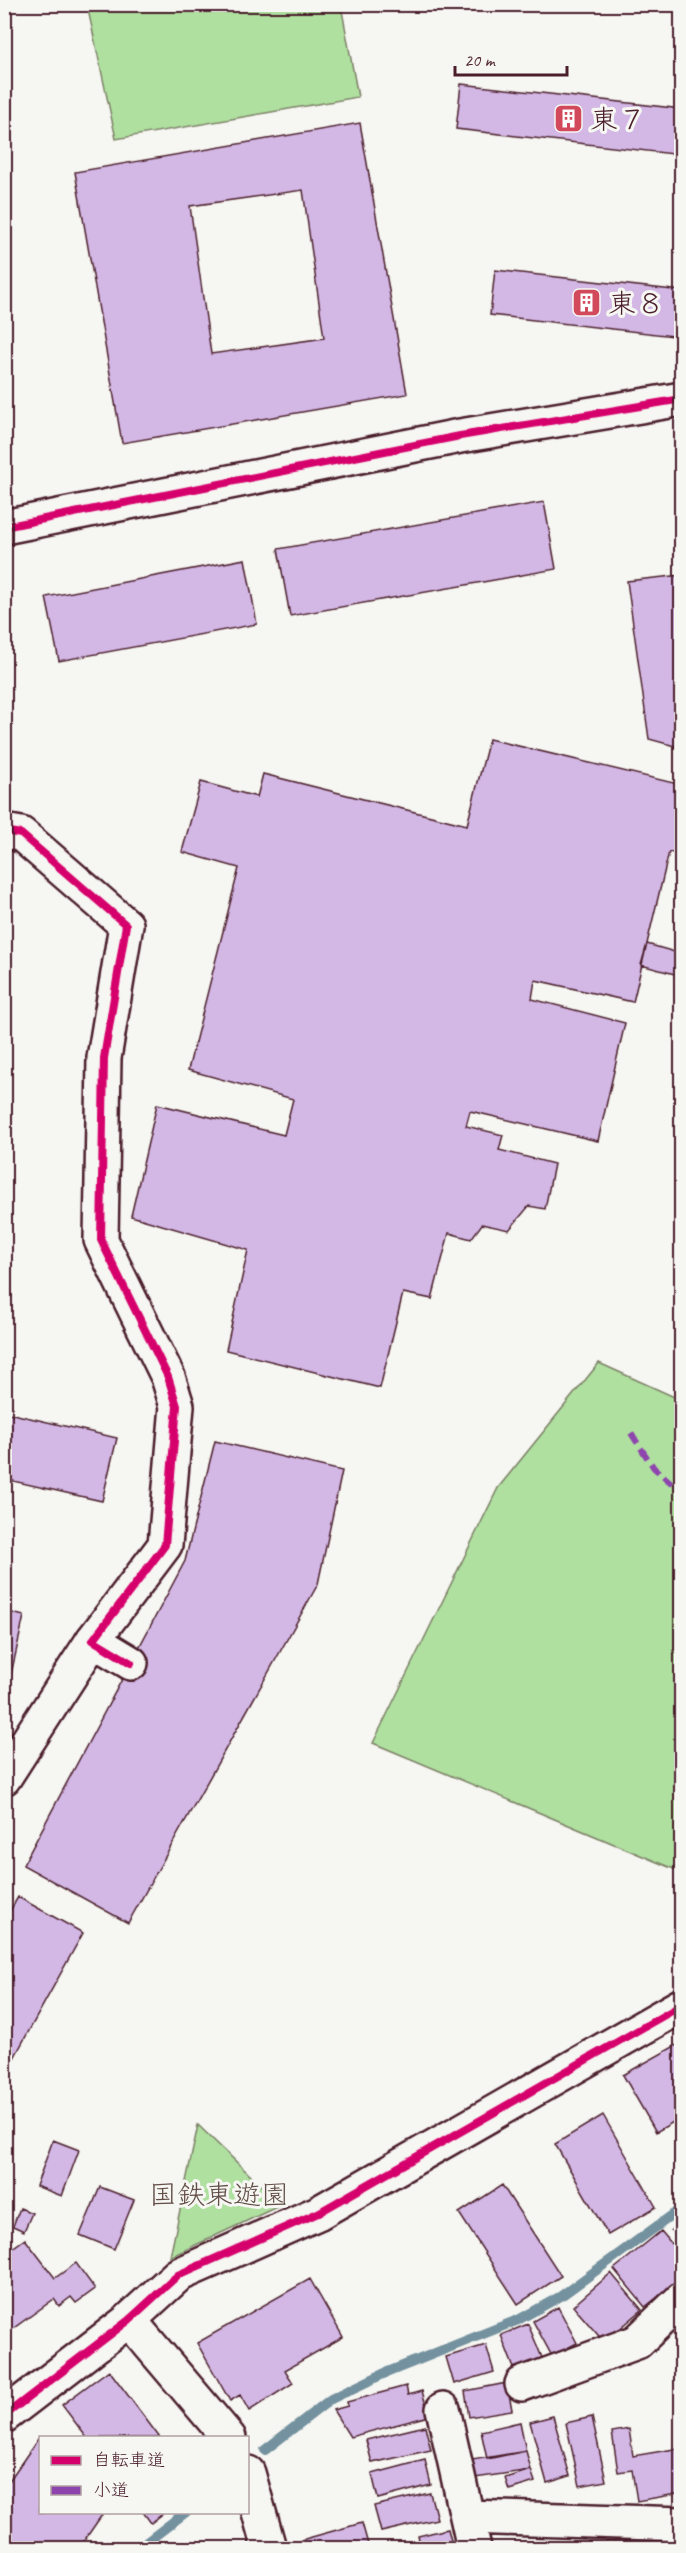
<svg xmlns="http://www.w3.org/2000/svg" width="686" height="2553" viewBox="0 0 686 2553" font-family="Caveat,'Klee One',sans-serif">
<rect width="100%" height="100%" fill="#f6f6f2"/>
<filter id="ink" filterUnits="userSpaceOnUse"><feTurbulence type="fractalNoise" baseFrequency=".0167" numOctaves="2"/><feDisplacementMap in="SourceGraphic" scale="12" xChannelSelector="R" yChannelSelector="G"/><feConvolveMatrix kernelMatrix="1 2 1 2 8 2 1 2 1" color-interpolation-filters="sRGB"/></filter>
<g filter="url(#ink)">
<path fill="#afe0a0" stroke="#7c8066" stroke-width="1.5" d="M87,5H341L358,97L116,139Z
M599,1363L681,1400V1872L373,1743L498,1488Z
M198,2125L281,2205L170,2257Z"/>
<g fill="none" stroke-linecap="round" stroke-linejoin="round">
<path stroke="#73919e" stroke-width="10" d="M265,2450L331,2399L383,2374L518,2320L561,2296L682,2208
M139,2548L186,2512"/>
</g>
<path fill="#d3b8e6" stroke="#4a1f2b" stroke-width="1.5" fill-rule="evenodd" d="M461,84L682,109V155L456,129Z
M360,123L407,394L122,443L75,172ZM303,190L324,338L211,354L190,206Z
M495,270L682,291V337L490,315Z
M544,502L556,569L290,616L278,549Z
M245,559L257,624L59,661L46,597Z
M682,575V748L649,739L627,581Z
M489,739L682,785V855L669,852L633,1002L535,980L532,999L625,1023L598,1141L470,1111L466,1126L503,1135L499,1150L554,1164L545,1209L529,1206L509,1230L482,1224L471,1239L449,1233L432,1299L403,1293L380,1388L226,1350L248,1250L131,1216L157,1104L284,1135L293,1099L188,1070L239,868L182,852L201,782L257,797L263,774L467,825Z
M647,944L682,954V976L641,965Z
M4,1412L117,1438L102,1501L4,1479Z
M215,1441L342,1471L318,1584L128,1923L23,1865L185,1561Z
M4,1611L24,1616L10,1679L4,1678Z
M18,1897L83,1933L4,2076V1921Z
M682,2042V2117L656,2132L623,2075Z
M603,2115L656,2207L608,2235L555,2144Z
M53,2140L79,2150L62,2196L36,2186Z
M502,2185L561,2276L518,2304L459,2213Z
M100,2187L134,2200L114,2249L80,2235Z
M20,2208L32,2213L24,2231L13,2226Z
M682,2221V2243L671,2230Z
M661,2231L682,2256V2278L645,2307L614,2269Z
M25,2239L55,2278L76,2263L95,2289L76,2303L71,2297L59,2306L54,2299L4,2335V2254Z
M611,2273L642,2310L604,2342L573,2306Z
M310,2279L343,2337L285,2370L293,2383L249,2411L240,2395L230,2401L197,2343Z
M558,2307L577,2343L552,2356L533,2321Z
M528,2324L543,2360L515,2371L501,2335Z
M486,2345L494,2372L454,2384L446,2357Z
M109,2370L160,2438H87L62,2405Z
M682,2378V2409L677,2379Z
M507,2383L512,2410L469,2417L465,2391Z
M406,2386L408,2395L422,2391L429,2416L350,2437L333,2410L348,2406L347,2402Z
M553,2416L570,2476L547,2483L530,2422Z
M592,2417L606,2481L580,2486L566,2423Z
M520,2422L526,2451L487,2459L481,2431Z
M425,2426L431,2450L372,2463L366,2440Z
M629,2429L633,2456L681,2448L682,2493L637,2501L632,2470L618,2472L612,2432Z
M38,2439L40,2441V2512H104L79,2548H4V2488Z
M526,2451L531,2470L475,2478L472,2460Z
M425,2460L431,2485L378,2499L372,2474Z
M531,2470L535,2482L509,2490L505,2478Z
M430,2493L437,2519L381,2532L374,2506Z
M143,2512H165L151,2523Z
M362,2523L369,2548H304L301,2540Z
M448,2529L453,2548H421L418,2536Z
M538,2541L539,2545L548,2542L550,2548H507Z
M682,2542V2548H650Z
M595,2543L597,2548H569Z"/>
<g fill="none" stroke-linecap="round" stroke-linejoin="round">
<defs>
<path id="minor" d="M4,527L460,436L682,399
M4,1778L93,1640
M129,2320L229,2438
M522,2384L637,2342L682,2299
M443,2409L474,2548
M4,2416L129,2320L178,2275L318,2213L682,2005
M248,2473L269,2548
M467,2517L682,2524"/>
<path id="tertiary" d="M4,831L21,834L126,925L104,1058L101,1240L168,1377L177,1406L165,1545L93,1640L131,1663"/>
</defs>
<use href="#minor" stroke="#4a1f2b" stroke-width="38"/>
<use href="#tertiary" stroke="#4a1f2b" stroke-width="38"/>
<use href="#minor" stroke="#f6f6f2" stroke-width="33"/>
<use href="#tertiary" stroke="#f6f6f2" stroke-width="33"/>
<path stroke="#8e44ad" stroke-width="6" stroke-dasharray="12 6" stroke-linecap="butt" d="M631,1433L654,1468L682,1492"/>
<defs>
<path id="cycleway" d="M4,527L460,436L682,399
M4,831L21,834L126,925L104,1058L101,1240L168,1377L177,1406L165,1545L93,1640L131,1663
M4,2416L129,2320L178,2275L318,2213L682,2005"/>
</defs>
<use href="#cycleway" stroke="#f6f6f2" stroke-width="11"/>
<use href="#cycleway" stroke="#d6006c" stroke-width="8"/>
</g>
</g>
<defs>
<symbol id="building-square" viewBox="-11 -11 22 22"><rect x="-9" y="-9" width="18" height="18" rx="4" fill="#d1495b" stroke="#f6f6f2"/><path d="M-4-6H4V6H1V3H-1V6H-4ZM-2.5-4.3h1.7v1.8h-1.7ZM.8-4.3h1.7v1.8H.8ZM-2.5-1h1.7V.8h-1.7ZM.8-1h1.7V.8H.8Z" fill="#fff"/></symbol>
</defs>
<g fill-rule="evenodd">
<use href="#building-square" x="552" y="102" width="33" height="33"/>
<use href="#building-square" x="570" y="286" width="33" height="33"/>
</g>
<g text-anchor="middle" stroke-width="6" stroke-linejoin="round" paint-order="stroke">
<g font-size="28" fill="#4a1f2b" stroke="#f6f6f2" text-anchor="start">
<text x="590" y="129">東７</text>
<text x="608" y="313">東８</text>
</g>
<g font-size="28" fill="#634f48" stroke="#f6f6f2">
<text x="219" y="2204">国鉄東遊園</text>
</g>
</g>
<rect width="686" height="2553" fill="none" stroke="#f6f6f2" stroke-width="24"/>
<rect x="12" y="12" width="662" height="2529" fill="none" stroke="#4a1f2b" stroke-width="2" filter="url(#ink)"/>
<rect x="39" y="2436" width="210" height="78" fill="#f6f6f2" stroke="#b1a0a2" stroke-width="1.5"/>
<rect x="51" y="2456" width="30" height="9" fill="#d6006c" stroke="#b1a0a2" stroke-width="1.5"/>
<text x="93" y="2466" font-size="18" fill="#4a1f2b">自転車道</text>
<rect x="51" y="2486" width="30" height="9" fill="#8e44ad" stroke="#b1a0a2" stroke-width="1.5"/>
<text x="93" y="2496" font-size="18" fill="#4a1f2b">小道</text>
<path d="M455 66v9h112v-9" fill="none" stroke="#4a1f2b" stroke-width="3"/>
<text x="464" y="66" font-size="18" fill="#4a1f2b" stroke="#f6f6f2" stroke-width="4.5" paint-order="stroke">20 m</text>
</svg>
